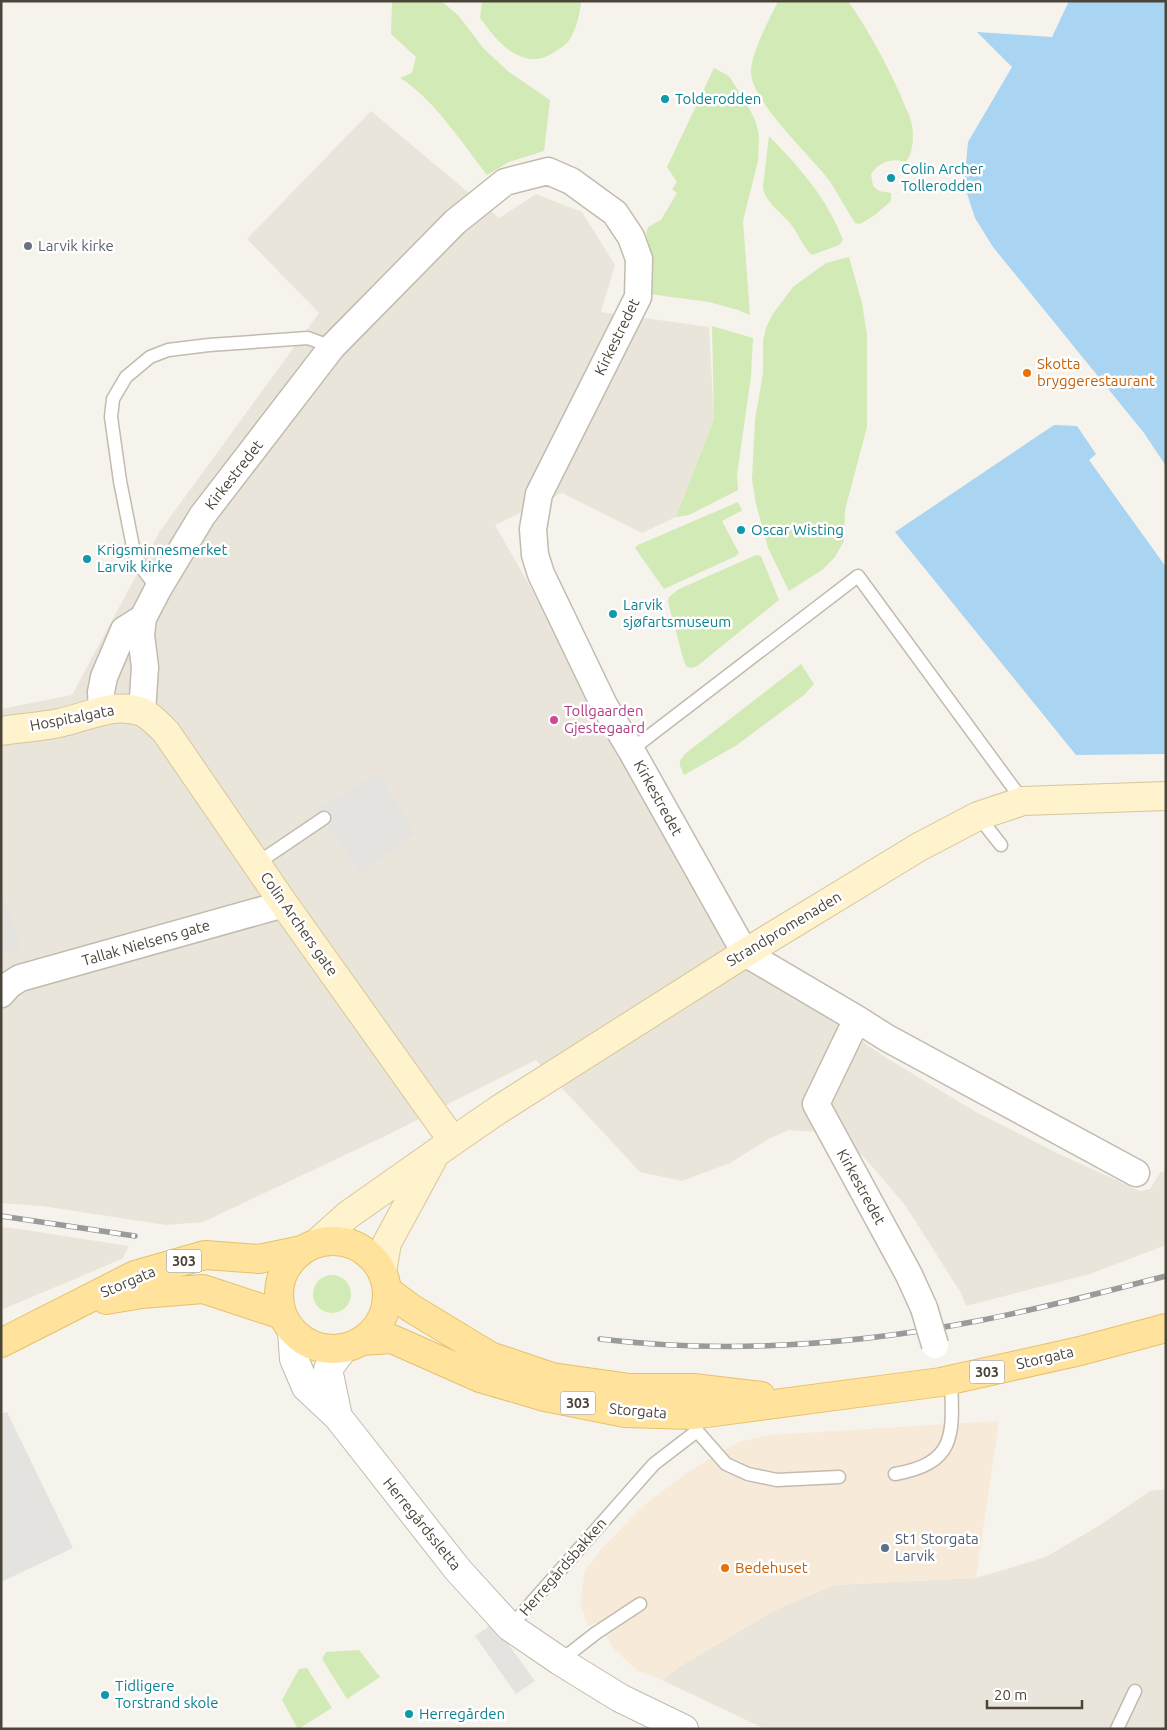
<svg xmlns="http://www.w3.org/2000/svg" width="1167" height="1730" viewBox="0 0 1167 1730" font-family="Ubuntu,sans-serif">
<rect width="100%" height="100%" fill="#f6f3ec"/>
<path fill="#eae5da" d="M371,111L499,218L536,194L582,212L615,265L601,312L709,327L714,419L676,517L642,533L562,493L495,525L742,959L885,1057L976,1112L1057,1153L1140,1191L1150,1189L1161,1171L1166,1174V1245L1090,1274L966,1306L961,1293L905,1205L864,1157L823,1132L788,1130L767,1140L730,1163L682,1181L640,1172L536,1060L383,1137L203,1222L166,1225L42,1206L1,1203V709L72,695L160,531L319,313L247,239Z
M1,1227L19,1229L129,1246L122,1259L1,1310Z
M1166,1489V1729H765L662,1680L682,1665L777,1609L835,1585L976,1578L1046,1557L1100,1525L1150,1491Z"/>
<path fill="#f7ead8" d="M999,1421L976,1578L835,1585L777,1609L682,1665L662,1680L638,1671L615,1650L597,1622L588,1626L580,1603L585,1570L604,1546L644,1505L691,1470L738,1442L770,1435Z"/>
<path fill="#d2eab5" d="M392,1H441L458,15L484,49L509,72L550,100L544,151L509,162L487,175C463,144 433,98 400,78L412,73L416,57L391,34Z
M482,1H580L581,5C579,15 577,26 572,35C570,41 564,46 559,49C542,61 531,63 512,52C499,44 489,30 480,18Z
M778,1H848C869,31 886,63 901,96C904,105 910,115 912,125C914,138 913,152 906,162C891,158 881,161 871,174L873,186L879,191L891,193V201L875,215L860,224L855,223C846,209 838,194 829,180C811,156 751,101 751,72C751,52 769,21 778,1Z
M714,68L729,76L747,104L756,122L759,136L758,161L743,221L750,315L738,310L709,302L649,294L653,263L646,234L648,227L661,220L677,193L672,189L677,182L667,167Z
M769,136C800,168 827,198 843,240L839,245L812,255C802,246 798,232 789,222C780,211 764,201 763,187Z
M849,257L862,303L867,335V427L845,510L844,541L835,557L822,570L789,591L768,548L756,504L752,480L755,420L763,373V341L766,328L772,315L793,287L826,263Z
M712,326L753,338L751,376L737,475L738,490L689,515L676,517L714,419Z
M738,502L742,510L741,511L722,521L739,553L736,556L664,589L635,548L638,545Z
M756,555L761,556L779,600L696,667L690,668L686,666L683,658L668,602L669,597L679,589Z
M801,664L814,684L804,695L737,745L684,775C679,763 677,763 686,753Z
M313 1294a19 19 0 1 1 38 0a19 19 0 1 1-38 0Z
M359,1650L380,1677L347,1699L322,1659L326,1652Z
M307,1668L332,1708L298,1729L282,1700L299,1669Z"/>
<path fill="#e5e3e0" d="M379,773L415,833L360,874L317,809Z
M1,891L22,948L1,955Z
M7,1412L73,1548L1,1582V1414Z
M493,1623L535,1681L516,1694L475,1636Z"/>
<path fill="#a9d4f2" d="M1069,1H1166V466L1144,433L993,247L975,218L964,184L968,142L1012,67L977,32L1052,37Z
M1054,425L1077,426L1096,454L1089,460L1166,567V754L1076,755L895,532Z"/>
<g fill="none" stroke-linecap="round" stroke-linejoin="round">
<defs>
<path id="service" d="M158,589L141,567L134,552L120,481L111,417L113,399L126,377L150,357L168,350L209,345L308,338L332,347
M631,750L858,576L1023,801
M978,816L1001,845
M256,864L324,818
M695,1423L697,1431L726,1464L748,1474L777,1480L839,1477
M895,1474C957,1463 953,1434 951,1380
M510,1627L654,1464L697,1431
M560,1661L596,1633L640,1604
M1117,1729L1135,1691"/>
<path id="minor" d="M102,711L101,692L104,677L124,630L143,618L158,589L202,516L332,347L455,222L505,182L548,171L571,181L615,213L631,237L639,259L638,297L539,494L533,529L535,555L541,574L604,705L631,750L745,953L857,1019L887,1038L1136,1173
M142,712L145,667L141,635L143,618
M1,994L9,985L20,978L284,904
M857,1019L816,1104L909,1275L924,1308"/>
<path id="tertiary" d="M292,1331L294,1359L306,1387L338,1417L458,1570L510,1627L560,1661L620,1698L684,1729
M338,1417L328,1369L343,1349"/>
<path id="secondary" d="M1,731C20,728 40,727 59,723C85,718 115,701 142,712C151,716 159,725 166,732L284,904L453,1141
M318,1242L348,1215L453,1141L498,1110L745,953L919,847L978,816L1023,801L1166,796
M382,1272L387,1243L432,1160"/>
<path id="primary" d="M279 1295a54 54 0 1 1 108 0a54 54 0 1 1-108 0Z
M388,1291L411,1308L490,1356L552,1377L630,1388H693L761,1396
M106,1300L142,1294L203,1289L282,1315
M361,1341L392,1339L480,1378L545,1397L625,1413L692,1415L941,1382L1080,1351L1166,1328
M1,1343L135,1275L205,1255L259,1259L302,1250"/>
</defs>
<use href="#service" stroke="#c2bbae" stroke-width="15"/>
<use href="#minor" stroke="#c2bbae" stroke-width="29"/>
<use href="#tertiary" stroke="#c2bbae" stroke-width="30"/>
<use href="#secondary" stroke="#d6c79b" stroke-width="30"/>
<use href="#primary" stroke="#e6c16a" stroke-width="30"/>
<use href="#service" stroke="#fff" stroke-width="12"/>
<use href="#minor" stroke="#fff" stroke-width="26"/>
<use href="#tertiary" stroke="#fff" stroke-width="28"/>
<use href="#secondary" stroke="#fff3cd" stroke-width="28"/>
<use href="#primary" stroke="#ffe39c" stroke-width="28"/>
<defs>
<path id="rail" d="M1,1216L135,1236
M600,1339C725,1354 854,1345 977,1321C1041,1309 1103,1292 1166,1276"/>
</defs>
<use href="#rail" stroke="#9a9a9a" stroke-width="5.5"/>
<use href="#rail" stroke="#fff" stroke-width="4" stroke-dasharray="11" stroke-linecap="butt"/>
<defs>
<path id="minor-bridge" d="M924,1308L935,1345"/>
</defs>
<use href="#minor-bridge" stroke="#c2bbae" stroke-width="29" stroke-linecap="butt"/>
<use href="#minor-bridge" stroke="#fff" stroke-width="26"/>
</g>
<g fill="#0f9aa8" stroke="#fff" stroke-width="2">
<circle cx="665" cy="99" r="5"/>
<circle cx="891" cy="178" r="5"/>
<circle cx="741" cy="530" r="5"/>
<circle cx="87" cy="559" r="5"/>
<circle cx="613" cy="614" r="5"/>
<circle cx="105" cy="1695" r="5"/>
<circle cx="409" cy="1714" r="5"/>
</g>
<circle fill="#6b7280" stroke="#fff" stroke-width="2" cx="28" cy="246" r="5"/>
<g fill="#e8710a" stroke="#fff" stroke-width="2">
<circle cx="1027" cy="373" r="5"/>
<circle cx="725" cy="1568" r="5"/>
</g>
<circle fill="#d1479c" stroke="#fff" stroke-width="2" cx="554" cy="720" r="5"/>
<circle fill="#5c6f8a" stroke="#fff" stroke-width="2" cx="885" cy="1548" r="5"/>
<g text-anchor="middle" stroke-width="5" stroke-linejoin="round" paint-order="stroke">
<g fill="#fff" stroke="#817c74" stroke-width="1">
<rect x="166.5" y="1249.5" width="35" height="23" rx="4"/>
<rect x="969.5" y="1360.5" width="35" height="23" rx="4"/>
<rect x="560.5" y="1391.5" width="35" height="23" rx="4"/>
</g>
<g font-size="14" font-weight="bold" fill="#4b4439">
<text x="184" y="1266">303</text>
<text x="987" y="1377">303</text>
<text x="578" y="1408">303</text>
</g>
<g font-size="15" fill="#0d838f" stroke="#fff" text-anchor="start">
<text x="675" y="104">Tolderodden</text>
<text x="901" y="174">Colin Archer<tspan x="901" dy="17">Tollerodden</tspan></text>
<text x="751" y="535">Oscar Wisting</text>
<text x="97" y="555">Krigsminnesmerket<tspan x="97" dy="17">Larvik kirke</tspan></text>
<text x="623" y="610">Larvik<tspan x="623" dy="17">sjøfartsmuseum</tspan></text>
<text x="115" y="1691">Tidligere<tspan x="115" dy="17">Torstrand skole</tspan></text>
<text x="419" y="1719">Herregården</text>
</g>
<g font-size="15" fill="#5b616d" stroke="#fff" text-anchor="start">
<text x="38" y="251">Larvik kirke</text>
</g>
<g font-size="15" fill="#4b4439" stroke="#fff">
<text transform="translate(617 337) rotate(-64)" y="5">Kirkestredet</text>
<text transform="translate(234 475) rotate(-52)" y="5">Kirkestredet</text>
<text transform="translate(72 718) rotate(-11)" y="5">Hospitalgata</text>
<text transform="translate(658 798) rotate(61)" y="5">Kirkestredet</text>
<text transform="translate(299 924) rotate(55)" y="5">Colin Archers gate</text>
<text transform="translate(784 929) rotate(-31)" y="5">Strandpromenaden</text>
<text transform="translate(146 943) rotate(-16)" y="5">Tallak Nielsens gate</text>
<text transform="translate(861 1187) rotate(61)" y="5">Kirkestredet</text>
<text transform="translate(128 1282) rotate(-23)" y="5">Storgata</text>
<text transform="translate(1045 1358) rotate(-13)" y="5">Storgata</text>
<text transform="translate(638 1411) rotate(5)" y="5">Storgata</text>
<text transform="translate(422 1524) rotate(51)" y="5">Herregårdssletta</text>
<text transform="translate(563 1567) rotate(-49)" y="5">Herregårdsbakken</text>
</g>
<g font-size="15" fill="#c56008" stroke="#fff" text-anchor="start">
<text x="1037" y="369">Skotta<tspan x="1037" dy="17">bryggerestaurant</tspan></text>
<text x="735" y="1573">Bedehuset</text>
</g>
<g font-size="15" fill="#b23c85" stroke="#fff" text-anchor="start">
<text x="564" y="716">Tollgaarden<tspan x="564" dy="17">Gjestegaard</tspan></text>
</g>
<g font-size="15" fill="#4e5e75" stroke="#fff" text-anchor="start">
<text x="895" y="1544">St1 Storgata<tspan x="895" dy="17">Larvik</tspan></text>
</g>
</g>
<rect width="1167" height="1730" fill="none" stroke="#4b4439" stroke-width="5"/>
<path d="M987 1700v8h95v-8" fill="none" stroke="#4b4439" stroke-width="2.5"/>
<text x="994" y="1700" font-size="15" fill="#4b4439" stroke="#ffffff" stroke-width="4" paint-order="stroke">20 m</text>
</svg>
